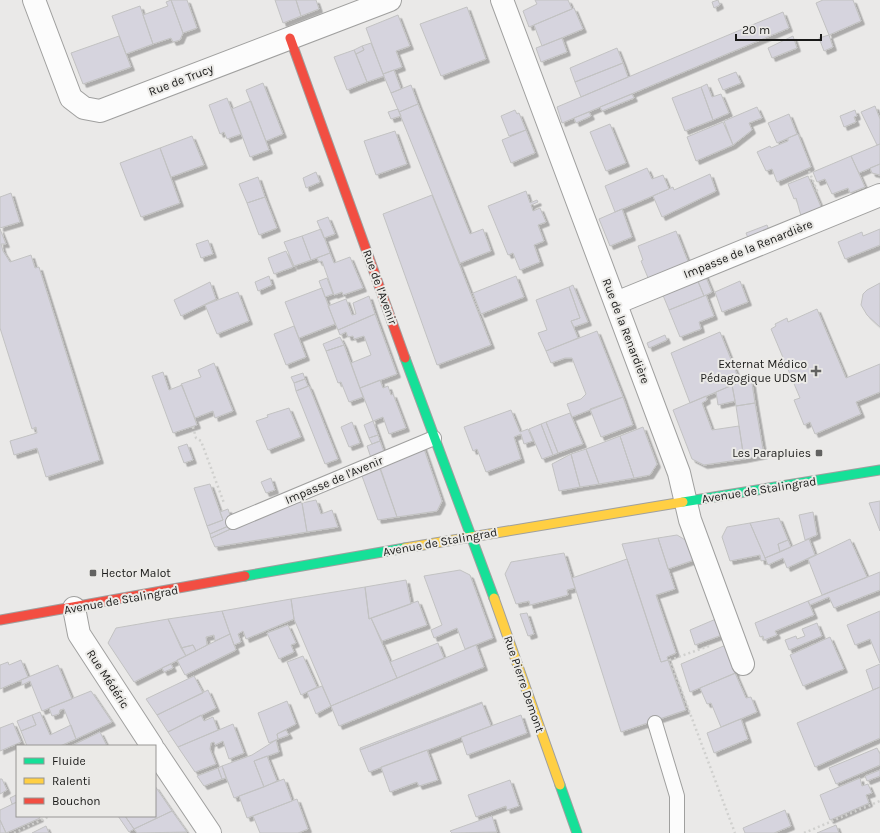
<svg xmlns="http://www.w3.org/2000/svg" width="880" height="833" viewBox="0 0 880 833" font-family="Karla,sans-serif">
<defs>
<filter id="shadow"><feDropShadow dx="3.5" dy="3.5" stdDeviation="0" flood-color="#0004"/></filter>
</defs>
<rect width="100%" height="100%" fill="#eae9e8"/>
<path fill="#d6d4de" stroke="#c2c2c2" filter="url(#shadow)" d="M171,0H187L197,28L183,33Z
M171,0L183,33L180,40L173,42L171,38L153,44L143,15L168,6L166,2Z
M275,0H296L301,16L283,23Z
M296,0H316L319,9L301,16Z
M535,0H568L572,9L529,27L523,11L537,4Z
M718,0L720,5L714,8L712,2Z
M823,0H853L861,21L829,35L816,3Z
M140,6L153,44L126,54L112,16Z
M467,7L486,59L441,76L420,24Z
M574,8L583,29L542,46L534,25Z
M783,12L789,28L562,123L557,107Z
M398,15L410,46L396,51L402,67L383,74L366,28Z
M829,35L833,47L824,51L819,38Z
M119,36L131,67L83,84L71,53Z
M793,36L797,48L772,58L768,48Z
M562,38L567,52L541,62L536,48Z
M371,43L384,76L367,82L356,54L364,50L362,46Z
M362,46L364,50L356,54L354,50Z
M617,48L623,63L575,82L570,68Z
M354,50L367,82L347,90L334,57Z
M623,63L628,77L581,97L575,82Z
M394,70L401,89L391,93L383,74Z
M736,72L741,83L723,90L718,79Z
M263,83L283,134L266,141L246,90Z
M707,84L712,97L721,94L729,113L713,120L701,87Z
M411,85L418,104L399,112L391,93Z
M701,87L713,120L685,131L672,98Z
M632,94L634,98L602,111L600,107Z
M227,98L241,134L227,139L224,132L220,134L209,105Z
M251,101L269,150L250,157L232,109Z
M418,104L470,234L483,229L491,251L460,263L399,112Z
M875,106L880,119V144L877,145L861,112Z
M757,107L762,118L749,123L752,130L733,145L724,121Z
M398,109L401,116L391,119L388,112Z
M515,110L517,114L519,113L526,130L509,136L501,116Z
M855,110L857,116L854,117L856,122L844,127L840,116Z
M589,112L591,116L576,123L574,118Z
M789,114L797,134L777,143L768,123Z
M723,122L733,145L696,161L687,137Z
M610,124L626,163L606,171L590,132Z
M526,130L535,153L511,163L502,140Z
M395,131L407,164L376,175L364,141Z
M798,134L811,167L777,182L772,169L766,171L757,152L770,146L771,148L788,141V138Z
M192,136L204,165L171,177L160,148Z
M880,144V164L859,173L851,156Z
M160,148L180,203L141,217L120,163Z
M851,156L865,187L850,193L848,188L832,194L825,179L817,182L813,172Z
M880,164V175L872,173L870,168Z
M647,168L652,179L663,175L669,189L615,212L605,186Z
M316,172L320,182L306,188L303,178Z
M710,174L716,191L662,217L653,196L673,187L674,190Z
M808,176L824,214L803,223L796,198L794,199L788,184Z
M258,177L265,197L247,203L239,184Z
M526,191L530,203L537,200L538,202L531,205L533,211L540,208L546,222L538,225L544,241L534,245L540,262L520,270L513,253L508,255L488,206Z
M11,193L20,222L0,228V197Z
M432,195L491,345L437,365L383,214Z
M265,197L277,228L259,235L247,203Z
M622,209L632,237L610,246L599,219Z
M328,217L335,234L324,238L317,221Z
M767,225L771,235L750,243L746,233Z
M0,229L6,244H1L3,251L10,262L31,255L35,268L39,267L100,460L46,477L37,448L14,455L10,441L37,433L36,427L32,429L0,328Z
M321,229L330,253L311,260L302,236Z
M880,229V245L845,259L838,242L862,232L863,236Z
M676,231L691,269L651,285L641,261L643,260L638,246Z
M302,236L311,260L294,266L284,242Z
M208,240L213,254L201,258L196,244Z
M286,251L293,267L274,274L268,258Z
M330,253L334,263L350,257L363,288L343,295L342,292L334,295L322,261L319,262L317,258Z
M703,270L712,292L704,296L695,274Z
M695,274L704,296L669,310L660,288Z
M269,276L272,285L258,291L255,282Z
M516,276L524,297L481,314L473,293Z
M327,278L333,294L325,297L319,281Z
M740,281L748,302L722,312L715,292Z
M210,282L216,299L181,316L174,300Z
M880,283V327L867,315L861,305L863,294L867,290Z
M573,285L588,322L574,327L571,321L580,318L569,287Z
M569,287L580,318L571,321L578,338L546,351L538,333L547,330L536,300Z
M322,288L335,324L299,338L285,302Z
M238,292L249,321L217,334L205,305Z
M706,295L714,316L699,322L701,329L680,337L669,310Z
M369,296L375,314L338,330L328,306L346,299L352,315L356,314L353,303Z
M817,309L846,378L880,364V392L856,402L861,414L815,434L810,422L804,425L794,400L800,398L771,329L776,326L775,324L787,318L788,322Z
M375,314L397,374L360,388L351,363L371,355L364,336L354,339L353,336L348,337L346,332L340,335L338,330Z
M294,326L306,357L286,365L274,334Z
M597,331L623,397L572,417L567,404L581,399L586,394L572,358H565L551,363L546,351Z
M720,332L740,382L690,403L671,353Z
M665,335L667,340L649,348L647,343Z
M340,337L344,345L326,351L323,344Z
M344,345L363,397L349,402L341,382L338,383L326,351Z
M214,363L233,411L215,418L213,411L195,418L181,384L201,377L198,370Z
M163,372L169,390L182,385L197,425L173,433L152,376Z
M303,373L305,379L294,383L291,377Z
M751,377L755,403L736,406L732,385Z
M305,379L308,386L296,391L294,383Z
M380,380L383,388L388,386L391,395L393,394L406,428L389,434L383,417L373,421L360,388Z
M732,385L735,401L718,405L716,392Z
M309,386L338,459L325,464L296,391Z
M706,396L707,400L702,403L712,430L739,426L744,459L704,465L692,459L673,410Z
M623,397L633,425L601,437L590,409Z
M755,403L764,455L744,459L736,406Z
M289,408L301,437L268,450L256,421L268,417L267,415Z
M511,410L520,432L528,429L533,441L524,444L521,434L514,437L521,459L486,472L477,449L473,451L464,427Z
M570,413L583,444L558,453L546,422Z
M373,421L378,435L369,438L364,425Z
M352,422L360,443L349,447L341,427Z
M546,422L558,453L553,455L541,424Z
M541,424L553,455L542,459L529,429Z
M643,427L657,464L650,475L634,478L620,436Z
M378,435L380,441L372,444L369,438Z
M620,436L634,478L599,484L586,449Z
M380,441L384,452L371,458L367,446Z
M187,444L193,460L184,463L178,447Z
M423,446L442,501L437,511L397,517L379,464Z
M586,449L599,484L580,487L571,454Z
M571,454L580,487L559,491L552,464Z
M380,469L397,517L378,520L362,476Z
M271,478L275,490L266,493L261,482Z
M210,484L223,520L207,526L194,488Z
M294,500L302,503L307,532L215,547L211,538Z
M316,500L321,514L332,510L338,527L307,532L302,503Z
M880,501V531L869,503Z
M228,509L233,524L210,534L207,526L223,520L220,512Z
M813,512L817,535L805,540L799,515Z
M779,518L788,540L778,544L780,552L765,558L750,523Z
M750,523L766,560L761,561L760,555L730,561L722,537L727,527Z
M233,524L235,527L211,538L210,534Z
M677,535L687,541L694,560L668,569L658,538Z
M658,538L675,589L656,595L676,653L667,657L668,660L661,662L622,544Z
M809,539L815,555L787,568L783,558L768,565L765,558Z
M850,539L867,577L822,595L808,559Z
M788,540L791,547L780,552L778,544Z
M564,553L575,588L567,590L568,595L530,605L529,601L516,604L505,574L511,562Z
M627,559L661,662L668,660L686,710L621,732L572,578Z
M460,570L470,575L493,638L465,649L457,628L434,638L431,630L442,625L424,576Z
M880,572V590L834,608L829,597L810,605L808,601Z
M406,580L411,604L369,619L365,587Z
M365,587L369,619L371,618L397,678L331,706L294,619L291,599Z
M291,599L294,619L246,639L243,631L238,634L241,642L234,645L222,611Z
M418,601L427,625L382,641L371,618Z
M808,601L814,615L775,631L777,635L764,640L763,636L760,637L755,623Z
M222,611L230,634L215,641L214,635L206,637L207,645L196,651L193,645L181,648L168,619Z
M880,611V663L870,639L855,645L847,625Z
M527,613L534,634L528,636L520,614Z
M168,619L186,656L134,682L108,643L116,628Z
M716,619L722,635L695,645L690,630Z
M817,623L822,636L789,650L785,640L796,636L797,639L805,636L802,629Z
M288,625L296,643L291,645L294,652L279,659L267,633Z
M230,634L236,650L185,675L177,660Z
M830,637L844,669L803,686L790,655Z
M438,643L444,658L397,678L390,662Z
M193,645L196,651L186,656L181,648Z
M476,645L484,667L339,726L331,706Z
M726,645L736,673L690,692L681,664Z
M303,656L317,687L301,695L287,662Z
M21,660L28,677L0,689V665L8,662L9,665Z
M171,664L173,668L164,672L162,668Z
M880,664V687L873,690L866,670Z
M58,665L72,699L42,711L30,681L22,685L21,680Z
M735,673L746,698L751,697L757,712L721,727L711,703L707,704L700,688Z
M194,676L203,693L157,715L146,699Z
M322,686L331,706L316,714L307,692Z
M880,687V738L815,767L797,723Z
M208,690L216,708L168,732L157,715Z
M91,691L112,722L76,739L64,709L60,710L59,714L52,716L49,708Z
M287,701L296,724L277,734L278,739L269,743L258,713Z
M482,702V703L360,750V748Z
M482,703L491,726L369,772L360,750Z
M40,712L50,735L71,725L76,739L60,746H27L21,731L36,725L32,715Z
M32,715L36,725L21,731L17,721Z
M201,715L204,721L213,717L218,730L178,747L168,732Z
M521,715L527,733L467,755L461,737Z
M741,719L748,739L714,753L707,733Z
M13,723L21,742L0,751V728Z
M233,724L244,753L229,759L223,741L215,745L214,742L211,743L210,749L216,764L195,772L178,747Z
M286,730L289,735L278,739L277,734Z
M100,732L107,746H71Z
M276,740L279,752L254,761L264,787L234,798L222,766L252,755Z
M877,748L880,754V765L836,784L829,768Z
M427,750L438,780L419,786L417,782L390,792L381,767Z
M267,756L277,781L264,787L254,761Z
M222,766L226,778L222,779L218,768Z
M218,768L222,779L204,786L197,776Z
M880,770V776L867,781L865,776Z
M860,778L862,786L868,784L872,793L866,795L869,803L830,820L820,795Z
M0,779H2L7,790L0,794Z
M284,779L292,801L247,818L239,796Z
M510,780L519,806L507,810L506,806L476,817L468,795Z
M155,786L172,811L134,829L125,816H155Z
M16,795L17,802L12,804L10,798Z
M297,799L308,829L298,833H260L253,816Z
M17,802V816H39L40,818L6,833L0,820V810Z
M785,810L791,826L774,833H745L743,828Z
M172,811L187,832L137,833L134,829Z
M118,816H125L134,829L129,832Z
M492,816L497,832L452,833L450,831Z
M0,820L6,833H0Z
M836,825L839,833H817Z
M46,826L49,833H32Z"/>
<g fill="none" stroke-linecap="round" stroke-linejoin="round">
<defs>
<path id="lane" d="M233,522L434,438
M655,723L677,796V833"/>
<path id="street" d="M34,0L71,98L84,108L100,111L390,0
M502,0L679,473L690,520L743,664
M616,303L880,195
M74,608L79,634L152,746
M155,751L210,833"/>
<path id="fast" d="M405,358L494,598
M683,502L880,470
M245,576L405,548
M560,785L577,833"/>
<path id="slow" d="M405,548L683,502
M494,598L560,785"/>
<path id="jam" d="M290,38L405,358
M0,620L245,576"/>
</defs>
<use href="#lane" stroke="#a0a09f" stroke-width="16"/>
<use href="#street" stroke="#a0a09f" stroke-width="24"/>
<use href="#fast" stroke="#a0a09f" stroke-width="11"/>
<use href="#slow" stroke="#a0a09f" stroke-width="11"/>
<use href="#jam" stroke="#a0a09f" stroke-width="11"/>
<path stroke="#d0d0ce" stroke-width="2.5" stroke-dasharray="2 3" stroke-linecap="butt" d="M809,171L818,193
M193,427L196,438L201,441L224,503
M709,646L670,660L735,833
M14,833L50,816
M804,833L880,801"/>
<use href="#lane" stroke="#fcfcfc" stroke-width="14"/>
<use href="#street" stroke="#fcfcfc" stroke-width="22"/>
<use href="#fast" stroke="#16e098" stroke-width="9"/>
<use href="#slow" stroke="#ffcf43" stroke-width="9"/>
<use href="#jam" stroke="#f24e42" stroke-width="9"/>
</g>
<g fill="#626261" stroke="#ebeae7" stroke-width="1.5">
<path d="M814 365h4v4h4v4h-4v4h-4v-4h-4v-4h4z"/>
<rect x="815" y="449" width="8" height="8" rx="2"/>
<rect x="89" y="569" width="8" height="8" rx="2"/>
</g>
<g text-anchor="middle" stroke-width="4" stroke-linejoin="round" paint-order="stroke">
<g font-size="12" fill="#191918" stroke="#ebeae7">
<text transform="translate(181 80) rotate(-21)" y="4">Rue de Trucy</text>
<text transform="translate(748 249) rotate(-22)" y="4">Impasse de la Renardière</text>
<text transform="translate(380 287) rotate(70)" y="4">Rue de l'Avenir</text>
<text transform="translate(626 331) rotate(69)" y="4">Rue de la Renardière</text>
<text transform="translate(334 480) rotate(-23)" y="4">Impasse de l'Avenir</text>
<text transform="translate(759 490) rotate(-9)" y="4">Avenue de Stalingrad</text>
<text transform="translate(440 542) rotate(-10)" y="4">Avenue de Stalingrad</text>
<text transform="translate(121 600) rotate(-10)" y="4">Avenue de Stalingrad</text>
<text transform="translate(108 679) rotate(57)" y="4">Rue Médéric</text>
<text transform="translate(524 684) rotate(71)" y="4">Rue Pierre Demont</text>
</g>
<g font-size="12" fill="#191918" stroke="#ebeae7" text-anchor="end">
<text x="807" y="368">Externat Médico<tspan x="807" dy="14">Pédagogique UDSM</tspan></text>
<text x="811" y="457">Les Parapluies</text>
<text x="101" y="577" text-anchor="start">Hector Malot</text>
</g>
</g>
<rect x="16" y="745" width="140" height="72" fill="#ebeae7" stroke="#979694"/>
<rect x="24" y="758" width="20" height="6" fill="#16e098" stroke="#979694"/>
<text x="52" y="765" font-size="12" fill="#191918">Fluide</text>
<rect x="24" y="778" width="20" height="6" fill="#ffcf43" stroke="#979694"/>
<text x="52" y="785" font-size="12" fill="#191918">Ralenti</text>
<rect x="24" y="798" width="20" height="6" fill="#f24e42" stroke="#979694"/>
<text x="52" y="805" font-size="12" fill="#191918">Bouchon</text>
<path d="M736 34v6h85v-6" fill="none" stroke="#191918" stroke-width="2"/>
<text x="742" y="34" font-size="12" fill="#191918" stroke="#ebeae7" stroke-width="3" paint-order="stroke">20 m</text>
</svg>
